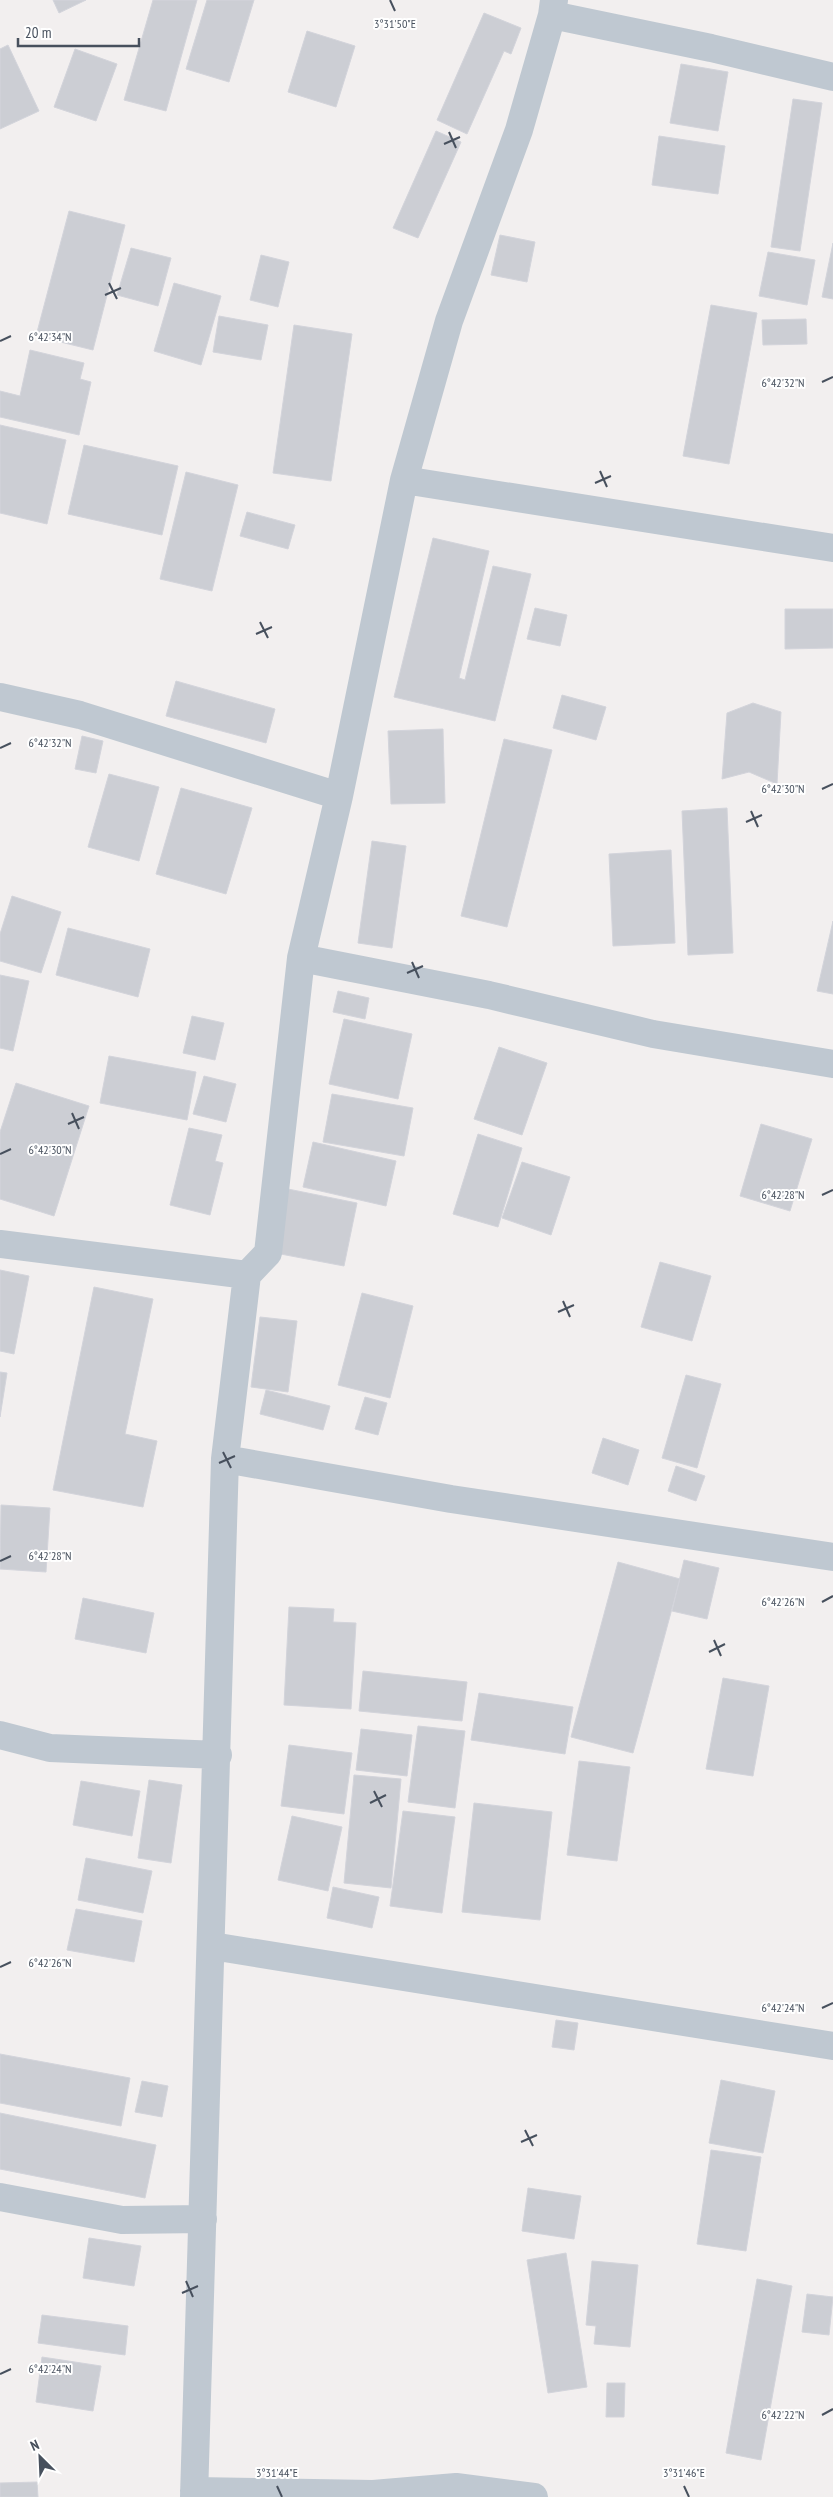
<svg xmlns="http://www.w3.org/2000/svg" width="833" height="2497" viewBox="0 0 833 2497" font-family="'PT Sans Narrow',sans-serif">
<rect width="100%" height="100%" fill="#f2efef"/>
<path fill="#ccced4" stroke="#d3d4db" d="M53,0H86L59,13Z
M153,0H197L166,111L124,100Z
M207,0H254L229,82L186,69Z
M484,13L521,28L511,54L504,51L467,134L437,120Z
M307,31L355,46L336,107L288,92Z
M8,45L39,111L0,129V49Z
M75,49L117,64L96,121L54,107Z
M681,64L728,72L718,131L670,123Z
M793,99L822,103L800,251L771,247Z
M436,131L461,142L418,238L393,228Z
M659,136L725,146L718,194L652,185Z
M69,211L125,225L93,350L36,336Z
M500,235L535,242L527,282L491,275Z
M833,243V299L822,297Z
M131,248L171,258L158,306L117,295Z
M768,252L815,260L807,305L759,296Z
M261,255L289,262L278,307L250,300Z
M174,283L221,296L201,365L154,351Z
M711,305L757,313L729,464L683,456Z
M219,316L268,325L261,360L213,352Z
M806,319L807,344L763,345L762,320Z
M294,325L352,334L331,481L273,473Z
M30,350L84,363L80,379L91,382L79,435L0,417V391L20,396Z
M0,425L66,440L47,524L0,513Z
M84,445L178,466L162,535L68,514Z
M186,472L238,485L212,591L160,579Z
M247,512L295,525L288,549L240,536Z
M433,538L489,551L459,678L465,680L493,566L531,574L495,721L394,697Z
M535,608L567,615L560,646L527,639Z
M785,609H833V648L785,649Z
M176,681L275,709L266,743L166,716Z
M562,695L606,707L596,740L553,728Z
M753,703L781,712L777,784L749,772L722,779L727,713Z
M443,729L445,803L391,804L388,731Z
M82,736L103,741L96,773L75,769Z
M504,739L552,750L507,927L461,916Z
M109,774L159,787L139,861L88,847Z
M181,788L252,808L226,894L156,874Z
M727,808L733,953L688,955L682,811Z
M372,841L406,846L392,948L358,943Z
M671,850L675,943L613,946L609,854Z
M12,896L61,912L41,973L0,961V934Z
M833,921V994L817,991Z
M68,928L150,949L138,997L56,975Z
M0,975L29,981L13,1051L0,1048Z
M338,991L369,998L365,1019L333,1012Z
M192,1016L224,1023L215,1060L183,1053Z
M344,1019L412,1034L398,1099L329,1084Z
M499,1047L547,1063L522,1135L474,1119Z
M109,1056L196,1072L187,1120L100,1103Z
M204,1076L236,1084L226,1122L193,1114Z
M16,1083L89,1106L54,1216L0,1199V1132Z
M332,1094L413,1108L404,1156L323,1142Z
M761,1124L812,1139L790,1211L740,1196Z
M189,1128L222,1135L215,1161L223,1163L210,1215L170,1205Z
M478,1134L522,1148L498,1227L453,1214Z
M313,1142L396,1161L386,1206L303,1187Z
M522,1162L570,1177L551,1235L502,1218Z
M283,1188L357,1203L344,1266L270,1252Z
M660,1262L711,1276L692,1341L641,1327Z
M0,1270L29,1276L14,1354L0,1351Z
M94,1287L153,1299L125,1434L157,1441L143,1507L53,1490Z
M362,1293L413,1306L390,1398L338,1385Z
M260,1317L297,1321L288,1392L251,1387Z
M0,1372L7,1373L0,1417Z
M686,1375L721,1384L697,1468L662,1458Z
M266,1390L330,1406L323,1430L260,1414Z
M365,1397L387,1403L378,1435L355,1429Z
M603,1438L639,1450L628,1485L592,1473Z
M676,1466L705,1476L696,1501L668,1491Z
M1,1505L50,1508L46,1572L0,1569Z
M684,1560L719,1568L707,1619L672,1611Z
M618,1562L680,1579L633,1753L571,1737Z
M83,1598L154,1613L146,1653L75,1639Z
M289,1607L334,1609L333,1622L356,1623L351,1709L284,1705Z
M363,1671L467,1682L462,1721L359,1711Z
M723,1678L769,1686L753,1776L706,1769Z
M479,1693L573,1707L565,1754L471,1740Z
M418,1726L465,1731L455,1808L408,1802Z
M361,1729L412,1735L407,1776L356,1770Z
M289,1745L352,1753L344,1814L281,1806Z
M579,1761L630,1767L617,1861L567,1855Z
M354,1775L401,1779L391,1888L344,1883Z
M149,1780L182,1785L171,1863L138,1858Z
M81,1781L140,1791L132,1836L73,1825Z
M474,1803L552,1812L540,1920L462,1912Z
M403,1811L455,1817L442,1913L390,1906Z
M292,1816L342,1827L328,1891L278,1880Z
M86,1858L152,1871L143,1913L78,1900Z
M333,1887L379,1897L372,1928L327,1918Z
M76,1909L142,1921L134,1962L67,1950Z
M556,2020L578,2023L574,2050L552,2047Z
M0,2054L130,2078L121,2126L0,2103Z
M721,2080L775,2091L763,2153L709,2143Z
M142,2081L168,2086L162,2117L135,2112Z
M0,2113L156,2145L145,2198L0,2169Z
M711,2150L761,2157L746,2251L697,2244Z
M528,2188L581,2196L574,2239L522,2231Z
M89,2238L141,2246L134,2286L83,2278Z
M566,2253L587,2387L548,2393L527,2260Z
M592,2261L638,2265L630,2347L594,2344L596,2326L586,2325Z
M757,2279L792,2286L761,2460L726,2453Z
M807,2294L833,2297L829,2335L802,2332Z
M42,2315L128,2326L125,2355L38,2343Z
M42,2357L101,2366L93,2411L36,2402Z
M607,2383H625L624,2417H606Z
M37,2482L38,2497H0V2483Z"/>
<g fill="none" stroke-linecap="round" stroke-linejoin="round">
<path stroke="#bfc8d1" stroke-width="28" d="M552,15L711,48L833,77
M404,480L833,548
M0,697L80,715L339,796
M301,958L489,995L653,1034L833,1064
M0,1244L247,1275
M225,1459L451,1499L833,1557
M0,1735L50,1748L218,1755
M212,1946L833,2046
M0,2197L122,2220L203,2219
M194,2491L373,2494L456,2487L534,2497
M194,2497L225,1459L247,1275L268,1253L301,958L339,796L404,480L449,321L519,130L552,15L554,0"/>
</g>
<path fill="none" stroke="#47505d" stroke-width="2" d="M390,0L395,11M449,132L456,148M444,144L460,137M109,283L117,299M105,295L121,288M0,341L11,336M822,382L833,377M600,471L607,487M595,483L611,476M260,622L268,638M256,634L272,627M0,748L11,743M822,789L833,784M751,811L758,827M746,822L762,815M412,962L419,978M407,973L423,966M72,1113L79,1129M68,1124L84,1117M0,1154L11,1149M822,1195L833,1190M563,1301L570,1317M558,1312L574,1305M223,1452L231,1468M219,1463L235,1456M0,1561L11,1556M822,1602L833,1596M714,1640L721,1656M709,1652L725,1644M374,1791L382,1807M370,1803L386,1795M0,1967L11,1962M822,2008L833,2003M525,2130L533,2146M521,2142L537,2135M186,2281L193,2297M182,2293L198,2286M0,2374L11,2369M822,2415L833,2409M277,2486L282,2497M684,2486L689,2497"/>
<g font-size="12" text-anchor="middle" fill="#47505d" stroke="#fff" stroke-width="4" stroke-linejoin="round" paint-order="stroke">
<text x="395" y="28">3°31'50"E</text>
<text x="50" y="341">6°42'34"N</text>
<text x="783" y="387">6°42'32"N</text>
<text x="50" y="747">6°42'32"N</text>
<text x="783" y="793">6°42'30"N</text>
<text x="50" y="1154">6°42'30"N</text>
<text x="783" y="1199">6°42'28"N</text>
<text x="50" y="1560">6°42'28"N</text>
<text x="783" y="1606">6°42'26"N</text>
<text x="50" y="1967">6°42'26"N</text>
<text x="783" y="2012">6°42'24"N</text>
<text x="50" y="2373">6°42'24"N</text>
<text x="783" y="2419">6°42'22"N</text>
<text x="277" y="2477">3°31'44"E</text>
<text x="684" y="2477">3°31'46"E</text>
</g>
<g transform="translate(40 2457) rotate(336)" stroke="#ffffff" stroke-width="4" paint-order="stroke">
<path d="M0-4L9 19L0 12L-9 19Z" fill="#47505d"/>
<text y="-8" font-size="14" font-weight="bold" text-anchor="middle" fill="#47505d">N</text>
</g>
<path d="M18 38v8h121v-8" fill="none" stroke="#47505d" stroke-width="2.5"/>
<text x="25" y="38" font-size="15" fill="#47505d" stroke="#ffffff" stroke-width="4" paint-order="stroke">20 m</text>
</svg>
